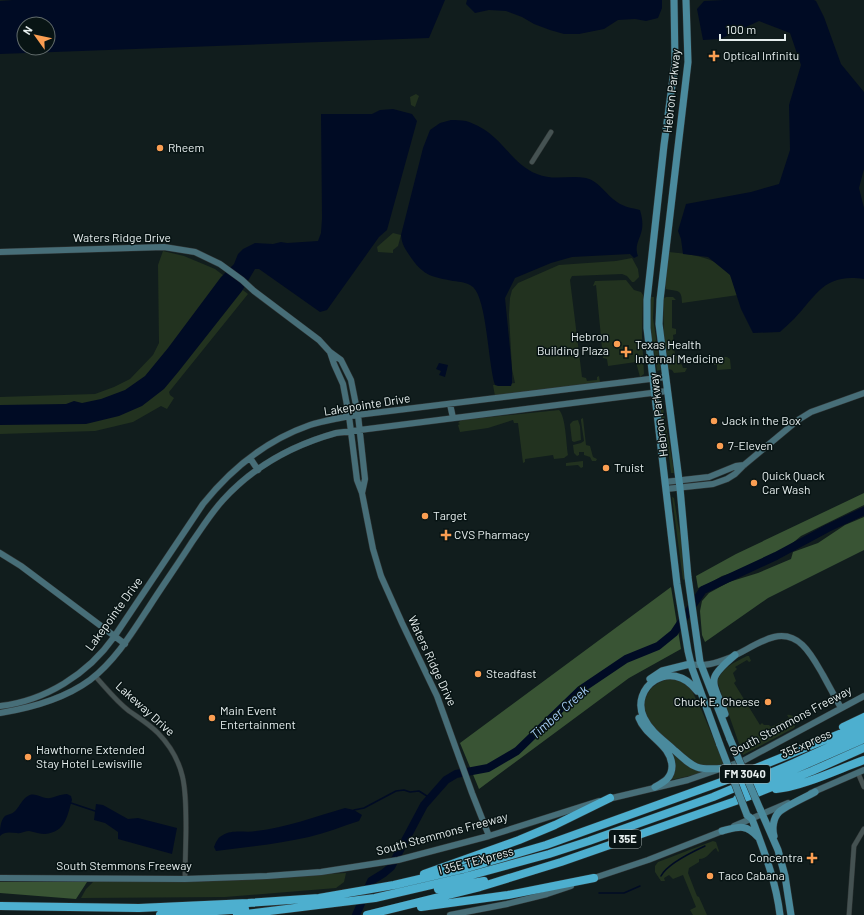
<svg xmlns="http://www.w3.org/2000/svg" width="864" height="915" viewBox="0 0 864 915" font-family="Barlow,sans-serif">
<rect width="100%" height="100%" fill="#111d1d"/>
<path fill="#22321f" d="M416,94L419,96L415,107L411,105L410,97Z
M393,233L401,235L398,246L393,250V253L378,252L377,247Z
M163,251L184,256L215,269L248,294L169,392L170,395L174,398L167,409L161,406L133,422L95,431L0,434V397L95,394L114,387L130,379L153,355L159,343L158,265Z
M669,252C689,254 713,256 728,272C733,278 736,288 738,295L682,303C682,288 677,292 666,289L665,284Z
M632,258L638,269L639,277L634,282H632L627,276L622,274L572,276L570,280L582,377L586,378L587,381L597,380V377L599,376L600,382L598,383L495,396L493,385L515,383L512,369L509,315L510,298L512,290L518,283L559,265L616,261Z
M626,280L634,290L641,292L643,295L642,336L644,374L640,377L636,362L608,366L607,359L603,358L596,285L593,286L595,281Z
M651,297H654L653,318L661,370L657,371C655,350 645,317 651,297Z
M666,297H673L676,300H672V328L676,329V334L673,335L675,356H679L678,361L682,365L683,368H687L685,372L674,373L672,370L668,369L664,335L663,299Z
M723,357H727L730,359L731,369L717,370V365H714L713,359Z
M659,399H662V400C665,425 671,448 674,473H671L668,448L662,425Z
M559,410C566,417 566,444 568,455L564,458L554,459L553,455L525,459V462L523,463L518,423H514L513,420L488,428L460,432L458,425L460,424L458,423L461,420Z
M583,418L586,445L590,446L593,457L597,459L596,461H592L590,457L584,455V452H579V455L577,456L574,453L573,445L581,443L584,441L581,421V419Z
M578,420L580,426L581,440L574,442L572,441L570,424L573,421Z
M583,461V467L581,468L578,465L566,466V463Z
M672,497L674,498L678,524L681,537L686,578L683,580Z
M747,656H749L751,661L749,662L747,660L735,667L737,669L733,673L736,681L734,683L760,725L762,723L764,725H769L771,727L789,718L787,715C794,713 798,723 794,728L743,755L717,681C723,667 733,663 747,656Z
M671,678L682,681L691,689L702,711L724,764C717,766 710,768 703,766C690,762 652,732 646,719C641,709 645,693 654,686C659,682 665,680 671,678Z
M664,744L701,772L698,774L671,780H669L673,773Z
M713,841L716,842L719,851L718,852L716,848C709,852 708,859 699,859V862L689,868L688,873L697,896L699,897L707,915H693L690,910L696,907L683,875L673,879L669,875L664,878L665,881H661L655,872V866L658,862Z
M346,873L344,882L336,888L225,897L81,898L86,889L93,882H168Z"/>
<path fill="#395434" d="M864,493V505L801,536L789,546L772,556L738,571L722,576L708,584L698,588L696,576L736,554Z
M864,517V550L768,598L705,642L702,635L700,611L702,601L709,593L729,582L758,573L791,559L793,552L818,543L845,525Z
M671,587L681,649L629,678L479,789L460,743Z
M0,882H87L76,899L0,893Z"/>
<path fill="#000b24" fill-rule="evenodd" d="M13,0H445L429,38L0,54V1ZM24,24H48V48H24Z
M467,0H662V8L658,18L646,21L635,19L618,20L604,29L579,34H564L550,30L534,24L522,17L506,11L489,10L475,13L466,4Z
M724,0H814L816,1L824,17L841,64L864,92V169L859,188L864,208V279C824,273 817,295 794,319C789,324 784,328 780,332L753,333L741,309L730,275L708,257L683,254L681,239L678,231L686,204L751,192L779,184L790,150L789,105L801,65L790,33L759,21L720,39L703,40L697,9L704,1Z
M393,109L412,114L417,121L387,230L379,237L327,310L320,312L259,269H255L242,291L179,371L164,389L142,406L119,416L86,424L0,425V405L66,404L74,401L82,403L101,399L125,390L145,376L168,348L221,277L234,264L238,254L243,249L255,243L273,244L281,242L287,243L318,241L321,233L322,218L321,114H372L380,110Z
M451,120C456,120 461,120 466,121C476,124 488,131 495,138C509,151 519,167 537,174C553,181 569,175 586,178C599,181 606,195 617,202C624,207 632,208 640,210C642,217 643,223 642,229C640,240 634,245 638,256L634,258L630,254L572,257L551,263L515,278L505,298L512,369V383L511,386H498L495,385C488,363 487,300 473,287C466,282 461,282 453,281C433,277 424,276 412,259C406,250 402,246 401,235L423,148L430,130L440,123Z
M439,363L448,365L445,377L439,375L441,371L436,369Z
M67,794L71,796L72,800C67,816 66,832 45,834C40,834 35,832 29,831C25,831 21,834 17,833C11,833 5,831 0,836C0,829 0,821 5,816C9,814 13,814 16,810C20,806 22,799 28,796C34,792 40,797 46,798C53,799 59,794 67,794Z
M96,804L103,805L128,819L138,818L177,828L172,854L118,839V832L105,823L94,820Z
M345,808L354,810L362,815L359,821C343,826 326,833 309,837C278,844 247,847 216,851L214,847C216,842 218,837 223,835C232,829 246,833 256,831C285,828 317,816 345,808Z"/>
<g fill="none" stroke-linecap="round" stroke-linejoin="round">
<path stroke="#000b24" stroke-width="1.5" d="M71,803L95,811
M354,810L364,808L396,791L404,790L410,792L419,791L430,798
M661,876C667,864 692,852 705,846
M599,893H624L640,886"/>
<path stroke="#000b24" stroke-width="8" d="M356,915L371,881L384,873L391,867L424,805L446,780L456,774L488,768L517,751L580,690L626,659L658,646L674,633L703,590L776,556L828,528L864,511"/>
<defs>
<path id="street" d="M532,162L551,132
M95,676C106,688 116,701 129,711C139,718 149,724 158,733C186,762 186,789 186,827C186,844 185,861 185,879
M858,773L864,787
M849,915L854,846L864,829"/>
<path id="secondary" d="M0,252L164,247L195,252L220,264L242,280L254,291L319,340L330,352L341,360L351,380L358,415L365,479L362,493
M330,352L334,364L343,384L349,416L357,480L362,493L373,549L381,576L402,623L437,696L472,793L489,836
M450,404L453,418
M250,458L258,470
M665,482L709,477L736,466L744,465
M666,489L713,484L727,479L735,474L744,465L798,420L811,412L864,393
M0,553L21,566L125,644
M690,664C705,667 716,663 729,658C744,652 758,641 774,637C800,631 812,656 823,675C829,686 835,697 841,708
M0,706C45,701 88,674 114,637L203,504C231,469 267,440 310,425C322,421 336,419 349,416L666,377
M0,713C31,708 64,699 90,680C115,661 132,633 149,607C163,585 178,564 192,542C202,528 211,513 223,500C253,467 293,445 336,433L667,391
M811,793L864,770
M608,799L688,780L743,761L864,696
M734,826L788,803
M0,878L185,879L267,876L321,872L398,860L489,836L599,801
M591,879L648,860L725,830
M450,915L507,904L547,894L571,886"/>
<path id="primary" d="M674,0L675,63L664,145L647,300V328L677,584L688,651L692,668L720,745
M686,0L688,62L660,300L659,324L680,488L688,577L700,662L730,739
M650,679L662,671L690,664
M697,691C671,656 629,688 644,718C650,731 663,740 673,749C694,768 696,771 725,768
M725,714C713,680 704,681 735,655
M639,718C646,737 671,744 672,766C672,778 664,782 655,787
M760,809L778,850L785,876L791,915
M747,815L752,819C764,851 776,881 780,915
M722,831C738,827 745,823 758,837
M774,836C772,829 773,818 779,812C786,806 806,797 815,792"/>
<path id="highway" d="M843,727L864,717
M776,789C801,787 839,769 864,760
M737,799L745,791L864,739
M424,874L519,840L555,825L610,798
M438,889L484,881
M0,906L139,908L248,903L319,898L394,885L467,868L546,845L724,781L864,724
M421,907L508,895L594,878
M160,915L245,909
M237,915L375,898L461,878L549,854L589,841L713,797L794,763L864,731
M367,915L480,887L561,862L747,797L812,771L864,748"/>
</defs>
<use href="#street" stroke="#2f3535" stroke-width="5.5"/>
<use href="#secondary" stroke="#2f3535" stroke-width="7"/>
<use href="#primary" stroke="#2f3535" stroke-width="8"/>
<use href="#highway" stroke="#2f3535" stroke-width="9"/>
<use href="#street" stroke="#455252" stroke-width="4.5"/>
<use href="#secondary" stroke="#476e78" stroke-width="6"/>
<use href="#primary" stroke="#4a8a9d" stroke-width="7"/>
<use href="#highway" stroke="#4dafcf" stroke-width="8"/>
<defs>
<path id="primary-bridge" d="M730,739L760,809
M720,745L747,815"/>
</defs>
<use href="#primary-bridge" stroke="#2f3535" stroke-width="8" stroke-linecap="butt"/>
<use href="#primary-bridge" stroke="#4a8a9d" stroke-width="7"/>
</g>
<g fill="#fb9e52" stroke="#081414" stroke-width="1.5">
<path d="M712 50h4v4h4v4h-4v4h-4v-4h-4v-4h4z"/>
<circle cx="160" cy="148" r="4"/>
<circle cx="617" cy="344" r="4"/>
<path d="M624 346h4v4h4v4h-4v4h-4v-4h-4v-4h4z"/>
<circle cx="714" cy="421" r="4"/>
<circle cx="720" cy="446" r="4"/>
<circle cx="606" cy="468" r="4"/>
<circle cx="754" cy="483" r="4"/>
<circle cx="425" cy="516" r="4"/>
<path d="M444 529h4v4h4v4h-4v4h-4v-4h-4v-4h4z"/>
<circle cx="478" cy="674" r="4"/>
<circle cx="768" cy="702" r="4"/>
<circle cx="212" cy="718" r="4"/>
<circle cx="28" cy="757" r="4"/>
<path d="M810 852h4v4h4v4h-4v4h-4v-4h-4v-4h4z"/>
<circle cx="710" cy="876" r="4"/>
</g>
<g text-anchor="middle" stroke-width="3" stroke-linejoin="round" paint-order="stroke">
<g fill="#081414" stroke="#a3adad" stroke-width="1">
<rect x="720" y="765" width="50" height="18" rx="3"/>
<rect x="609" y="830" width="32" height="18" rx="3"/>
</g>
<g font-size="11" font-weight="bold" fill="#e6eeee">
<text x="745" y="778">FM 3040</text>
<text x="625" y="843">I 35E</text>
</g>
<g font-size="12" fill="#e6eeee" stroke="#081414" text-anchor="start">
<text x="723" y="60">Optical Infinitu</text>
<text x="168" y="152">Rheem</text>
<text x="609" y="341" text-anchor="end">Hebron<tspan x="609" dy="14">Building Plaza</tspan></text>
<text x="635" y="349">Texas Health<tspan x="635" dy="14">Internal Medicine</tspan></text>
<text x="722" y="425">Jack in the Box</text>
<text x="728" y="450">7-Eleven</text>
<text x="614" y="472">Truist</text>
<text x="762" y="480">Quick Quack<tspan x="762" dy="14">Car Wash</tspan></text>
<text x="433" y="520">Target</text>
<text x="454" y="539">CVS Pharmacy</text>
<text x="486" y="678">Steadfast</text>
<text x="760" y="706" text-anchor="end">Chuck E. Cheese</text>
<text x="220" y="715">Main Event<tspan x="220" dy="14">Entertainment</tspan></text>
<text x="36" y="754">Hawthorne Extended<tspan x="36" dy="14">Stay Hotel Lewisville</tspan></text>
<text x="803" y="862" text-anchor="end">Concentra</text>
<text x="718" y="880">Taco Cabana</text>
</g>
<g font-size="12" fill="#e6eeee" stroke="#081414">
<text transform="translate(672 91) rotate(-84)" y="4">Hebron Parkway</text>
<text x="122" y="242">Waters Ridge Drive</text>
<text transform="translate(367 405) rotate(-9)" y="4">Lakepointe Drive</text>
<text transform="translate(659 415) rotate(-97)" y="4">Hebron Parkway</text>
<text transform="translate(114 614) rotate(-54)" y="4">Lakepointe Drive</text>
<text transform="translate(432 661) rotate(65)" y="4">Waters Ridge Drive</text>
<text transform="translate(145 709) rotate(42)" y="4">Lakeway Drive</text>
<text transform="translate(791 721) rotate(-28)" y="4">South Stemmons Freeway</text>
<text transform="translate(806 744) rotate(-24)" y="4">35Express</text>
<text transform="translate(442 834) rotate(-15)" y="4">South Stemmons Freeway</text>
<text transform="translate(476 861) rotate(-15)" y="4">I 35E TEXpress</text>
<text x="124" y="870">South Stemmons Freeway</text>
</g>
<g font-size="13" font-style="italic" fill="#a6cdf7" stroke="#081414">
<text transform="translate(559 712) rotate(-42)" y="5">Timber Creek</text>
</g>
</g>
<g transform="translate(36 36) rotate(303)"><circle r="19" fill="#081414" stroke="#616b6b"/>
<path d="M0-3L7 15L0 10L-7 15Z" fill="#fb9e52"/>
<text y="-6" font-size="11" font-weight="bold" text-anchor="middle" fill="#e6eeee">N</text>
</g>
<path d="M720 34v6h65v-6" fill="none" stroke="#e6eeee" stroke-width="2"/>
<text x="726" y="34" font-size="12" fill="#e6eeee" stroke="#081414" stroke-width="3" paint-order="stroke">100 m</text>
</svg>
